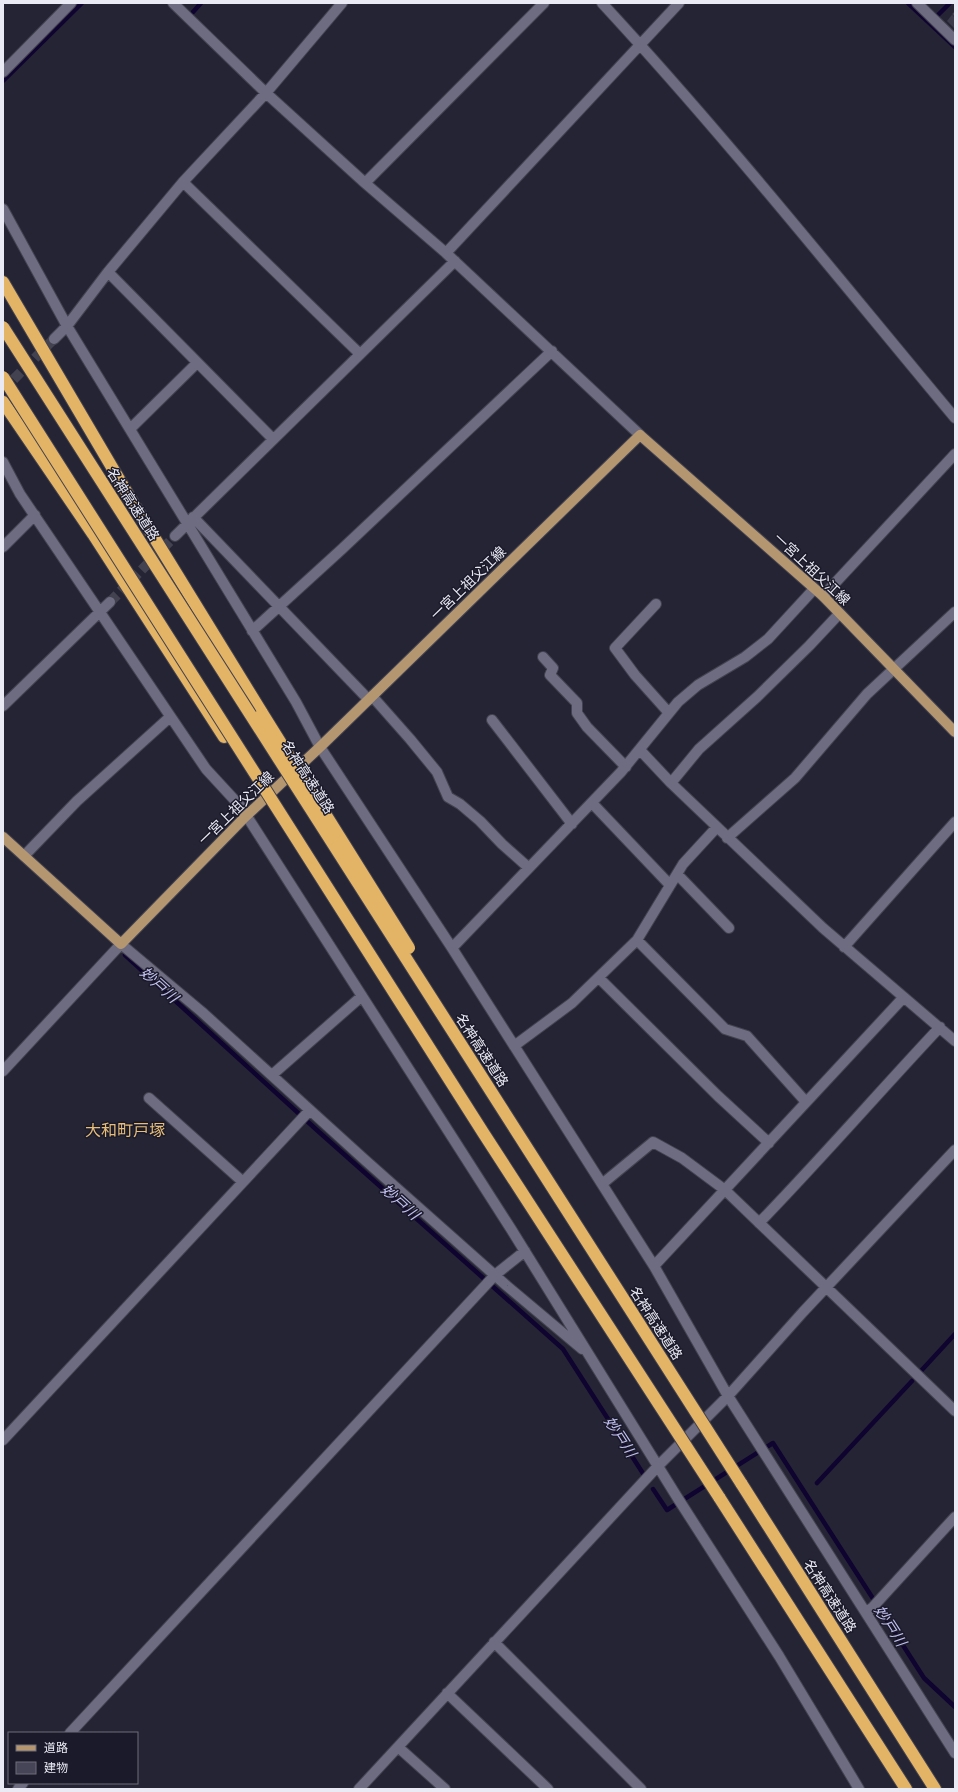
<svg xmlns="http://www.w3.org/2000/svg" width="958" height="1792" viewBox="0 0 958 1792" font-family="Lato,'Noto Sans JP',sans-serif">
<rect width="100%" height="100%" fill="#252434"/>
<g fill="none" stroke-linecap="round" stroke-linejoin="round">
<path stroke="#0f0330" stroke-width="4.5" d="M908,3L955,47
M193,12L201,3
M938,15L950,3
M3,81L82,3
M125,955L319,1132L563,1349L644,1475
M920,1372L955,1334
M817,1483L912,1381
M653,1489L667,1510L773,1443L924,1678L955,1707"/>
<path stroke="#434251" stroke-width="10" stroke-dasharray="10 5" stroke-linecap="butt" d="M3,390L54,339
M110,602L175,536"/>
<defs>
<path id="minor" d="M173,3L266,93L365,183L446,253L640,435
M602,3C725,136 839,279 955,418
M917,3L955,40
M3,72L71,3
M183,182L360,354
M365,183L544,3
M3,209L67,326L296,702L320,747L452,948L654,1266L728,1396L955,1753
M446,253L679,3
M108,272L273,439
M54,339L67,326L108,272L183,182L266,93L342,3
M130,429L197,363
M3,462L20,494L206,769L241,807L511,1229L677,1497L779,1656L859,1789
M193,517L369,700
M175,536L455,261
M3,547L35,515
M823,596L955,454
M656,604L615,648L635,675L669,713
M252,631L342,549L552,351
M543,657L553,668L550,675L577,703V713L587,727L626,767
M372,696L410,739L437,772L448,797L460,804L480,821L502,844L529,868
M3,706L110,602
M492,720L572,824
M640,750L671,783L823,928L955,1041
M671,783L699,749L757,697L809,646L839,614
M592,803L670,885
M727,838L795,778L867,694L955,612
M24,856L77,801L170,717
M677,874L729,928
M637,940L725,1029L747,1036L806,1102
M844,947L955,822
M452,948L621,772L678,702L698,685L745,657L768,639L814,589
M599,978L718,1096L769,1143
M514,1046L572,1003L637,940L683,864L717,827
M3,1071L121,944L202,1012L365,1160L507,1286L582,1349
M272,1075L362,996
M149,1098L243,1182
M602,1184L653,1142L682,1158L725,1190L955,1411
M759,1223C821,1159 879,1092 940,1027
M654,1266L903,998
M3,1440L310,1110
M866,1612L872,1608L955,1517
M494,1642L641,1789
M447,1693L548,1789
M70,1733L495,1275L525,1251
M398,1747L445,1789
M18,1789L23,1783
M359,1789L658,1466L728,1396L803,1312L955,1150"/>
<path id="major" d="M3,837L121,944L245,817L320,747L640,435L823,596L955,732"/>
<path id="highway" d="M3,282L133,503L262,713
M3,402L93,534L224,737
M741,1483L935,1789
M719,1497L906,1789"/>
</defs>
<use href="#minor" stroke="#434250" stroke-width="12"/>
<use href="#major" stroke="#434250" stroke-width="12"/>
<use href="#highway" stroke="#434250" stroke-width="14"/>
<use href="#minor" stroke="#6d6c80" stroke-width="10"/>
<use href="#major" stroke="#b49770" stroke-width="10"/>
<use href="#highway" stroke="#e3b466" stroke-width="12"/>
<defs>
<path id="highway-bridge" d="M3,327L741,1483
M3,377L484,1134L719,1497
M262,713L409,948"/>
</defs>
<use href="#highway-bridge" stroke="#434250" stroke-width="14" stroke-linecap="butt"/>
<use href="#highway-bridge" stroke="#e3b466" stroke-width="12"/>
</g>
<path fill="#3c3b4b" d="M955,11V29L947,21Z"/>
<path fill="#464557" stroke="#31303d" d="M955,11V18L952,14Z"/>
<g text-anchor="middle" stroke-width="3" stroke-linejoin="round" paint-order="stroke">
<g font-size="14" fill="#eaeaf5" stroke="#1b1a2a">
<text transform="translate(133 504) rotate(57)" y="5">名神高速道路</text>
<text transform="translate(812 569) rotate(43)" y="5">一宮上祖父江線</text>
<text transform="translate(468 583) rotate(-44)" y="5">一宮上祖父江線</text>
<text transform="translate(308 777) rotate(57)" y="5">名神高速道路</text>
<text transform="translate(236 808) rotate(-44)" y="5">一宮上祖父江線</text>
<text transform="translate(482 1050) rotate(57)" y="5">名神高速道路</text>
<text transform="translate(656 1323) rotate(57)" y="5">名神高速道路</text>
<text transform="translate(830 1596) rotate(57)" y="5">名神高速道路</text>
</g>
<g font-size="15" font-style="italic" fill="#c2c0f1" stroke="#1b1a2a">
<text transform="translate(159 985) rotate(42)" y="5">妙戸川</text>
<text transform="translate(400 1202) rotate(42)" y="5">妙戸川</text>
<text transform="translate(620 1437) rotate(57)" y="5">妙戸川</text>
<text transform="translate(890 1626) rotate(57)" y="5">妙戸川</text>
</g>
<g font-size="16" fill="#e7bd77" stroke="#1b1a2a">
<text x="125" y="1136">大和町戸塚</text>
</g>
</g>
<rect width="958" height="1792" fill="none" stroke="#eaeaf5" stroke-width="8"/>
<rect x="8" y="1732" width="130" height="52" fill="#1b1a2a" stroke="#6e6d7b"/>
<rect x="16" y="1745" width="20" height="6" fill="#b49770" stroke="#6e6d7b"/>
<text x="44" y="1752" font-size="12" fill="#eaeaf5">道路</text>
<rect x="16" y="1762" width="20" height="12" fill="#464557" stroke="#6e6d7b"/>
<text x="44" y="1772" font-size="12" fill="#eaeaf5">建物</text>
</svg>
